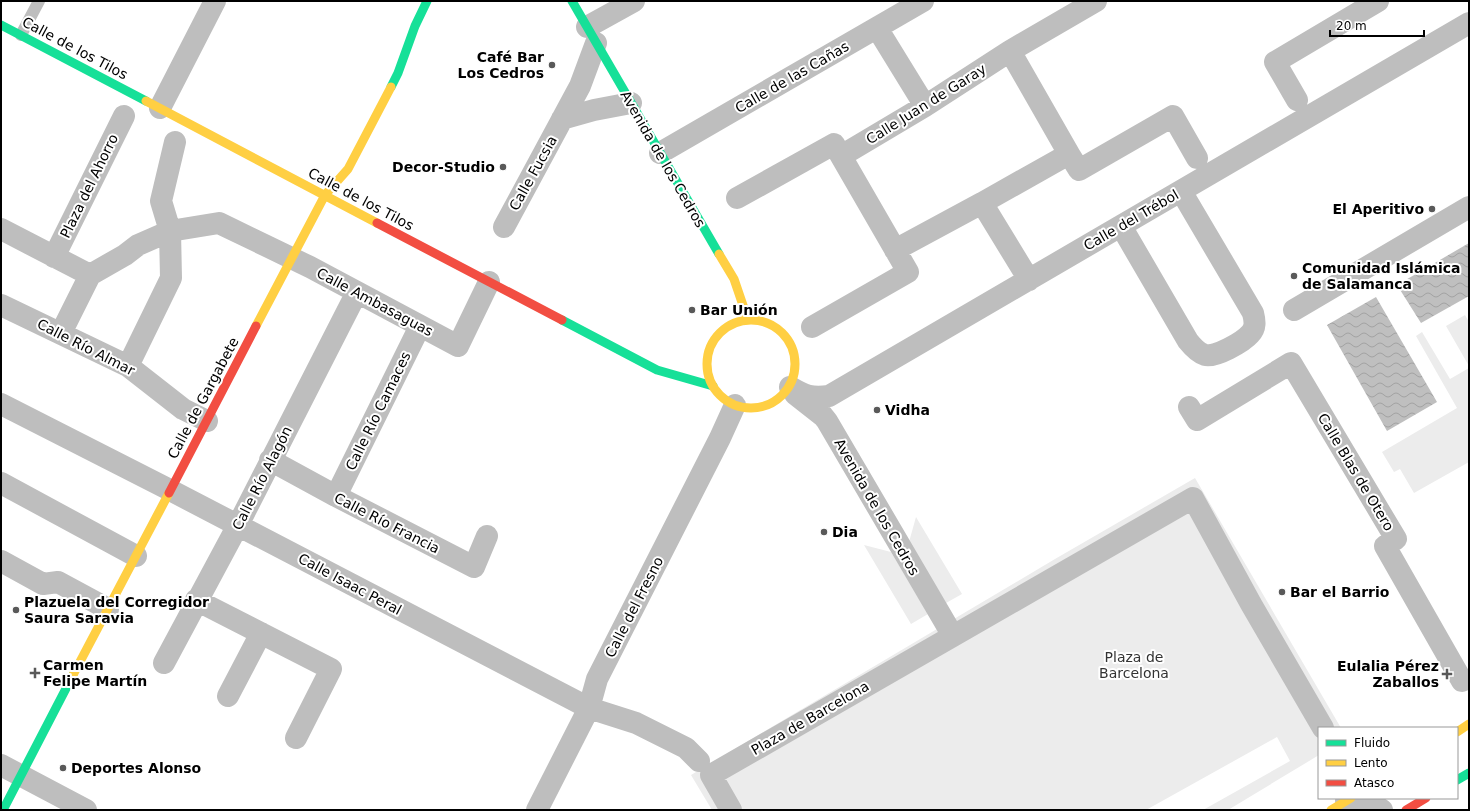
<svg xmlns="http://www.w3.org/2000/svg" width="1470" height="811" viewBox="0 0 1470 811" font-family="'DejaVu Sans',sans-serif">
<defs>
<pattern id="water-waves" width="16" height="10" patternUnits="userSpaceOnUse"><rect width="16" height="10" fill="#bfbfbf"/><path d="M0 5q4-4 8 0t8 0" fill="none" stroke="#a2a2a2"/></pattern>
</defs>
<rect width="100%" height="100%" fill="#fff"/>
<path fill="#ececec" d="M1465,315L1469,322V366L1446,326Z
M1422,332L1450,379L1469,368V462L1414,493L1400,469L1394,472L1382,452L1457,408L1416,336Z
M1195,478L1341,728H1319V755L1228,810H1203L1290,761L1277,737L1146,810H712L691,775L1055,559Z
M916,517L962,594L946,603L909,542Z
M864,545L891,552L928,614L911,624Z"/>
<path fill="url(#water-waves)" d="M1469,243V296L1421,323L1397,285Z
M1376,297L1437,402L1387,431L1327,325Z"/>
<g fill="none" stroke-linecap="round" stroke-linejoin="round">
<path stroke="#bebebe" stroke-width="12" d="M21,35L39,1"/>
<path stroke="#bebebe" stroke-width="22" d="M587,27L634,1
M877,28L925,106
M1010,51L1069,154
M1297,100L1275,62L1378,1
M160,108L215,1
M562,119L594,110L631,103
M660,153L923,1
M841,156L925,106L1010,51L1096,1
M737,198L834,144L908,272L812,327
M982,203L1069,154L1079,170L1173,116L1197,158
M1121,226L1188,341C1192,346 1198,353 1205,355C1215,358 1243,342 1250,334C1256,328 1255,321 1253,313L1181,191
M504,227L580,86L596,43
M1,229L90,275L61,333
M895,250L982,203L1029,280
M54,257L124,116
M90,275L125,255L138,245L170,231L219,223L310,267L458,346L489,282
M1,305L128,366L183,409L207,421
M1294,310L1469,207
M128,366L171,278L170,231L161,201L175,142
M790,387C805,396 811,398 829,396L1469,23
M795,394L823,416L827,421L953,636
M1,404L170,490L589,708L636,723L686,748L699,761
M1189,407L1197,420L1291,363L1396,539L1385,546L1462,681
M270,460L336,496L474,567L487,536
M1,483L136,556
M336,496L420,326
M1,561L43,584L58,582L108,609
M196,600L331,669L296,738
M164,663L238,525L357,292
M228,696L261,633
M1,765L86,810
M1346,801L1372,803L1382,810
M537,810L589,708L597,679L720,438L735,405
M731,810L711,775L1193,498L1251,604L1323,728"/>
<path stroke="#16e098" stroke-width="9" d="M572,1L719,254
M1,25L146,101
M391,87L398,73L415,26L427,1
M562,320L657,370L713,386
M1457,780L1469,773
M3,810L73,675"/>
<path stroke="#ffcf43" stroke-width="9" d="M146,101L377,223
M719,254L734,279L748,320
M707 364a44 44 0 1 1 88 0a44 44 0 1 1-88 0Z
M256,326L325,195L348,169L391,87
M73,675L169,493
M1457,732L1469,724
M1331,810L1351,798"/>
<path stroke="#f24e42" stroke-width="9" d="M377,223L562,320
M169,493L256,326
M1406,810L1426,798"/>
</g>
<g fill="#595959" stroke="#fff" stroke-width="1.5">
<circle cx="552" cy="65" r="4"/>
<circle cx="503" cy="167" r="4"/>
<circle cx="1432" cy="209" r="4"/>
<circle cx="1294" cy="276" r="4"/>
<circle cx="692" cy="310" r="4"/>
<circle cx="877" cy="410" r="4"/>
<circle cx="824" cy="532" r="4"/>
<circle cx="1282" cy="592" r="4"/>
<circle cx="16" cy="610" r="4"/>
<path d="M33 667h4v4h4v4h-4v4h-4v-4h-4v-4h4z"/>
<path d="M1445 668h4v4h4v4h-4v4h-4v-4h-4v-4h4z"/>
<circle cx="63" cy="768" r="4"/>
</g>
<g text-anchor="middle" stroke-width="4" stroke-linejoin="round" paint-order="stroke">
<g font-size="14" fill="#000" stroke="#fff">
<text transform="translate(75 48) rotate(28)" y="5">Calle de los Tilos</text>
<text transform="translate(792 77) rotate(-30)" y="5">Calle de las Cañas</text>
<text transform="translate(926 104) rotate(-32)" y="5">Calle Juan de Garay</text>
<text transform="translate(663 159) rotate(60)" y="5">Avenida de los Cedros</text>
<text transform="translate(533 173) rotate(-61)" y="5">Calle Fucsia</text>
<text transform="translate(89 186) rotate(-64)" y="5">Plaza del Ahorro</text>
<text transform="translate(361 199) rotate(28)" y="5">Calle de los Tilos</text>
<text transform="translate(1131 220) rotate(-30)" y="5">Calle del Trébol</text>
<text transform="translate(375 302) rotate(28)" y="5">Calle Ambasaguas</text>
<text transform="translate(86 347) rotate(27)" y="5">Calle Río Almar</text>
<text transform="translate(203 398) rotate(-62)" y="5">Calle de Gargabete</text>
<text transform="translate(378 411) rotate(-64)" y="5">Calle Río Camaces</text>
<text transform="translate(1356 472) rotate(59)" y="5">Calle Blas de Otero</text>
<text transform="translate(262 478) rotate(-63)" y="5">Calle Río Alagón</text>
<text transform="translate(877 507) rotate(60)" y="5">Avenida de los Cedros</text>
<text transform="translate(387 523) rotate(27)" y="5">Calle Río Francia</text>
<text transform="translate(350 584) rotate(28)" y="5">Calle Isaac Peral</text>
<text transform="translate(634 607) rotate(-63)" y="5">Calle del Fresno</text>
<text transform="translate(810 718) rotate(-30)" y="5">Plaza de Barcelona</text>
</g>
<g font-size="14" font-weight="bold" fill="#000" stroke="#fff" text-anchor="start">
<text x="544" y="62" text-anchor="end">Café Bar<tspan x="544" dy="16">Los Cedros</tspan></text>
<text x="495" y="172" text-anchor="end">Decor-Studio</text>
<text x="1424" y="214" text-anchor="end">El Aperitivo</text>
<text x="1302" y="273">Comunidad Islámica<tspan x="1302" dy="16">de Salamanca</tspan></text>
<text x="700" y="315">Bar Unión</text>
<text x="885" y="415">Vidha</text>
<text x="832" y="537">Dia</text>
<text x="1290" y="597">Bar el Barrio</text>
<text x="24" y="607">Plazuela del Corregidor<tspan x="24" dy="16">Saura Saravia</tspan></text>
<text x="43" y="670">Carmen<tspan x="43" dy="16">Felipe Martín</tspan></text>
<text x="1439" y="671" text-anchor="end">Eulalia Pérez<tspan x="1439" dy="16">Zaballos</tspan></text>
<text x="71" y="773">Deportes Alonso</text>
</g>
<g font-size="14" fill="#333" stroke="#fff">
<text x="1134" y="662">Plaza de<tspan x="1134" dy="16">Barcelona</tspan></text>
</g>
</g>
<rect width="1470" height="811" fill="none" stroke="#000000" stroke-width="4"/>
<rect x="1318" y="727" width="140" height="72" fill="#ffffff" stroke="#999999"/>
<rect x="1326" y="740" width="20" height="6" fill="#16e098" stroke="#999999"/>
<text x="1354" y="747" font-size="12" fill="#000000">Fluido</text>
<rect x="1326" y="760" width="20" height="6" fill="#ffcf43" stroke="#999999"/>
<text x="1354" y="767" font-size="12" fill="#000000">Lento</text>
<rect x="1326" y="780" width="20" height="6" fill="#f24e42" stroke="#999999"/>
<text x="1354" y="787" font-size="12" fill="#000000">Atasco</text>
<path d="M1330 30v6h94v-6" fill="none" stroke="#000000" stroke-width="2"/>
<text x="1336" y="30" font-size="12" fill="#000000" stroke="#ffffff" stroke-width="3" paint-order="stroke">20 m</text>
</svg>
